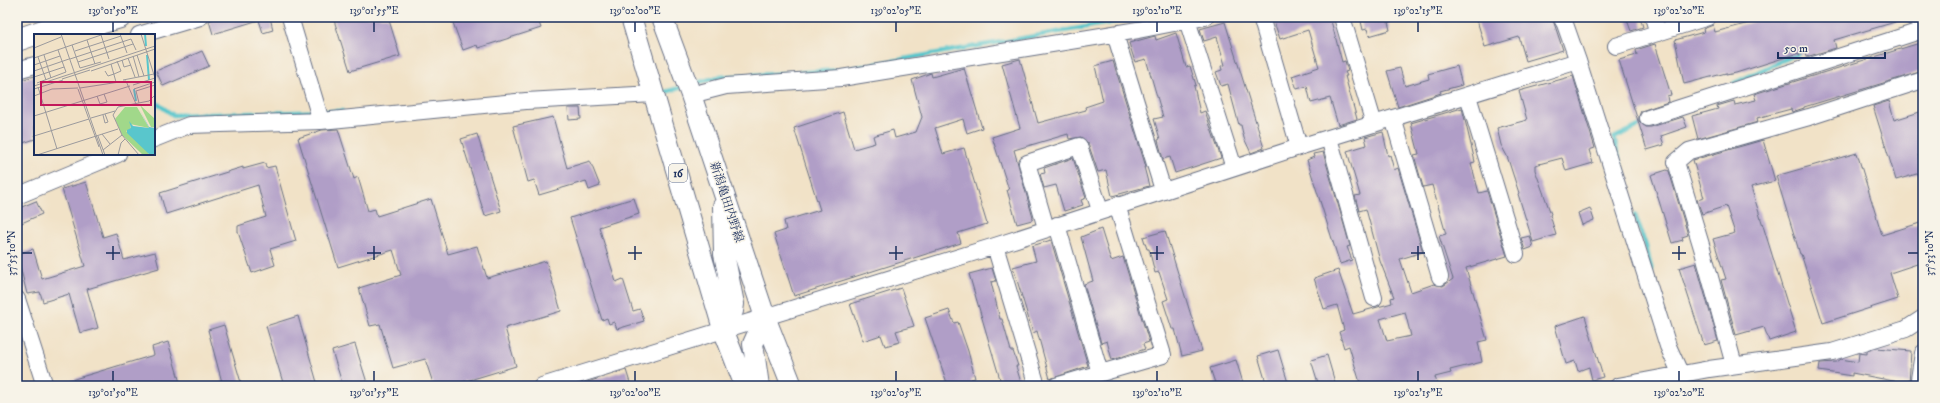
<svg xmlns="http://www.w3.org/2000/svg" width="1940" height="403" viewBox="0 0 1940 403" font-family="'IM FELL DW Pica','Noto Serif JP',serif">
<rect width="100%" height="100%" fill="#f7f3e8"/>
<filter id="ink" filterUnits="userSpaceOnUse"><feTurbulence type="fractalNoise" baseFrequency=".025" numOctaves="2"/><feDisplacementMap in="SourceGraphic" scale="8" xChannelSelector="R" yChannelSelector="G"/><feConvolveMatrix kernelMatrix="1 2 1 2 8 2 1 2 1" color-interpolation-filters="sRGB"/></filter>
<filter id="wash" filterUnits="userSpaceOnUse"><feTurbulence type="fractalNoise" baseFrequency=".012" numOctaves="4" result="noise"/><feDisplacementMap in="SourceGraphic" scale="16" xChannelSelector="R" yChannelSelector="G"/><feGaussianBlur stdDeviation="0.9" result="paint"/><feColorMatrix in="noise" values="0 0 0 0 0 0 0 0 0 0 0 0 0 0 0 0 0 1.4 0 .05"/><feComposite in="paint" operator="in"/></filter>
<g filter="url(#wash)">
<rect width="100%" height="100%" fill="#f1e2c7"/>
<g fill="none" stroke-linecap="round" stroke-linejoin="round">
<path stroke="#59c6cc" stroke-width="4.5" d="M1734,83L1803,51
M692,84L719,77L841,70L1143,17
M658,94L683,87
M154,101L173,115L342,111
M1628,194L1614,138L1645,123
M1635,215L1646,246L1652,271
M1687,376L1690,386"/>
</g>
<g id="blocks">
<path fill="#b09ec7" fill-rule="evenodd" d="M217,17H270L273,30L263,33L259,20L213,34L209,21Z
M333,17H388L400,56L350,71Z
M460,17H537L541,28L478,48L477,45L463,50L452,20Z
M1280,17H1330L1342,62L1345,61L1348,71L1345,72L1347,76H1345L1357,119L1338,125L1330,98L1311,103L1307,86L1297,89L1292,76L1319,67L1308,30L1280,39L1273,19Z
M1360,17H1396V20L1388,22L1390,30L1369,36L1367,29L1363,30Z
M1476,17H1552L1563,50L1526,61L1519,37L1485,47Z
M1626,17H1640L1643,27L1631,31Z
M1772,17H1902V20L1834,40L1836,48L1806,57L1805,53L1799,55V53L1736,73L1726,75V73L1684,84L1675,40L1704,32L1703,29L1713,25L1715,32Z
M1225,22L1264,148L1251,153L1244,138L1241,125H1239L1228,84L1221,86L1216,72L1222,70L1221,66L1225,65L1217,37L1204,41L1200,29Z
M1176,33L1186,67L1190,66L1196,85L1194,86L1200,113L1205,111L1221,158L1175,173L1170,157L1163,159L1158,140L1160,139L1154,119L1163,117L1146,59L1135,62L1129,43L1155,36L1156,40Z
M1923,42V71L1804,107V108L1792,112L1791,109L1757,118L1758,122L1698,139L1692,116L1718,109L1717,106L1734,101L1735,105L1756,100L1754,94Z
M1655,44L1671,95L1667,96L1668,102L1641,111L1639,116V121L1646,127H1651L1683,117L1687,127L1661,136L1664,145L1647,150L1619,60L1637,55L1636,50Z
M202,51L209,66L163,86L156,71Z
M1020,59L1038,123L1086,110L1085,107L1103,101L1095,66L1113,61L1146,167H1144L1149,186L1112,196L1106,170L1098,172L1088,143L1081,137L1069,139L1068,134L1014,150L1033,218L1032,220L1017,224L1007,190H1009L992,137L1020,128L1002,64Z
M1457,66L1462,85L1440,91L1441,93L1398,107L1387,71L1400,68L1405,86L1429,79L1428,74Z
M964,68L982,128L967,133L963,119L935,128L943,154L964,148L987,224L958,233L961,243L794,296L774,234L786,230L784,221L820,210L794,128L843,112L854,149L875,143L873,136L893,130L895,138L916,132L922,117L912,80L931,73L932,77Z
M35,76V139L17,145V81Z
M1573,76L1595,148L1589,150L1593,163L1566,171L1562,158L1535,165V170L1551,214L1550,215L1556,235L1533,242L1518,194L1519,193L1507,156L1501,145L1497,128L1527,120L1519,91Z
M1889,101L1894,120L1923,111V143L1918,144L1922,154L1918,155L1922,167L1919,168L1920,173L1896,180L1873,106Z
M568,108H580L581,119L569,120Z
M1462,108L1472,149L1475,162L1471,163L1479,193L1487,191L1507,256L1466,268L1487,340L1478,342L1482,362L1450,370L1451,373L1435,377L1437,383L1425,386H1361L1349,346L1344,348L1339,332L1344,330L1337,305L1324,309L1314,278L1338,270L1353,314L1392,303L1391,298L1394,297L1380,261L1366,209L1359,211L1355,196L1360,195L1347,151L1367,145L1365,137L1383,132L1388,156L1390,155L1394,170L1398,168L1423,252L1400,259L1411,292L1434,284L1443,286L1453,279L1439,236L1446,234L1432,185L1423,187L1414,155L1419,154L1411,123ZM1405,312L1411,336L1387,341L1380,319Z
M553,117L567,168L590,161L600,186L589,190L586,181L539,195L534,180L528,182L513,126Z
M338,129L354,179L358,177L368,211L375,209L377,216L431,199L448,254L477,246L487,278L546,261L561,311L505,328L516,366L450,386H434L425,359L393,368L380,324L370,326L359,288L401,275L393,250L338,267L298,138L322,130Z
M477,134L501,211L485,216L461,139Z
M1763,140L1775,181L1751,187L1796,332L1769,341L1764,327L1736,335L1721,280L1726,279L1713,239L1735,233L1726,206L1702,214L1697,200L1704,198L1693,160Z
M1323,152L1350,246L1347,247L1352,260L1340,264L1307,160L1314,157L1313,154Z
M1857,153L1882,235L1923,222V262L1890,273L1898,299L1823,323L1801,254H1800L1776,176Z
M1073,158L1086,198L1081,200L1083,205L1064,211L1056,185L1044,188L1040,174L1045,173L1044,168Z
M265,163L266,168L275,166L296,241L270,249L275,265L252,273L238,232V226L266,217L258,185L166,214L160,193L243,167V169Z
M1667,170L1669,171L1688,235L1682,237L1683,240L1672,243L1651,175Z
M86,182L103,237L116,233L124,260L155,252L159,268L87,289L98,328L80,333L69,294L43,302L40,292L27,294L17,254L33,249L42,279L85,266L62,189Z
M634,198L639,214L599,227L616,282L623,279L633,311L640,309L644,321L617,329L614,322L609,324L607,318L602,320L570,218Z
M36,201L42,214L17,225V209Z
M1590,208L1594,220L1582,225L1578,213Z
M1101,229L1111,261L1123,257L1149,342L1143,344L1145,349L1112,360L1107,341L1101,343L1084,284L1093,281L1081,237Z
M1165,231L1202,351L1182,356L1175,329H1172L1163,301L1168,299L1159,272L1155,273L1149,249H1147L1143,237Z
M1530,236L1533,247L1525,250L1521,238Z
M1051,240L1088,366L1050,379L1037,331L1033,333L1013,267L1036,261L1032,246Z
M1696,263L1718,341L1704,345L1679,268Z
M992,268L996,281L991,282L1000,319H1002L1011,351H1013L1018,366H1016L1022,386H1002L969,274Z
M901,288L914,326L896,331L900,342L885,346L881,335L863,341L850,304Z
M949,310L954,323L958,322L968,351L975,378L971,379L973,386H948L925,318Z
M298,316L318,386H284L266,326Z
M1585,316L1603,377L1592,380L1589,367L1578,371L1575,361L1566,364L1555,326Z
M224,325L242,386H223L208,330Z
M168,342L181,386H62L61,383L154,355L152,347Z
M355,344L368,386H343L332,351Z
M1876,348L1911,351L1909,384L1852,373V376L1819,371L1820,363L1837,362L1841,359L1858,362L1859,353L1867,354V351Z
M1278,350L1289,386H1267L1258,356Z
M1327,355L1336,386H1319L1311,360Z
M1236,360L1244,386H1216L1210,368Z
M626,370L631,386H582L581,384Z"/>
</g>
</g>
<g filter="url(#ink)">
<use href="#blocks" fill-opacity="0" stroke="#666e83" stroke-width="1"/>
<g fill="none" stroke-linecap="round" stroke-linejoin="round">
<defs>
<path id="minor" d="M290,17L321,121
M1261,17L1299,147
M1342,17L1374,124
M1561,17L1565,24L1578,61L1668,346L1681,375
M1653,17L1658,33
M1187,20L1234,168
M1115,34L1163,190
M139,35L200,17
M1616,46L1708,17
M17,70L35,65
M691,95L726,86L841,78L1138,30L1205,17
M1468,96L1516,254
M1393,118L1440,277
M1648,118L1923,30
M1329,138L1374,298
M154,139L189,125L321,121L526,101L654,94
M17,196L118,154
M1057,225L1100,373
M1046,228L1027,163L1079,146L1100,210
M995,246L1037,386
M17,299L45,386
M1734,365L1702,248L1676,162L1689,151L1809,117L1923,80
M542,386L995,246L1299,147L1578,61
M1056,386L1163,355L1117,205
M1618,386L1709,369L1832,352L1906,329L1923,318
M1918,386L1923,353"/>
<path id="major" d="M631,17L723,329L745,386
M662,17L691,95L765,317L792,386
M723,206L724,254L734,304L733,311L723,329
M759,386L753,344L765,317"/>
<path id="highway" d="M69,32L120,17
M17,40L84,17"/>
</defs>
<use href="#minor" stroke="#666e83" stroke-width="18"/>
<use href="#major" stroke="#666e83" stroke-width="22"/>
<use href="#highway" stroke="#666e83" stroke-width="24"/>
<use href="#minor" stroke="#fff" stroke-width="16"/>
<use href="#major" stroke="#fff" stroke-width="20"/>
<use href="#highway" stroke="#fff" stroke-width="22"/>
</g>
</g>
<path fill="none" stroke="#1b2f5e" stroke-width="1.5" d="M113,22V32M374,22V32M635,22V32M896,22V32M1157,22V32M1418,22V32M1679,22V32M113,246V260M374,246V260M635,246V260M896,246V260M1157,246V260M1418,246V260M1679,246V260M22,253H32M106,253H120M367,253H381M628,253H642M889,253H903M1150,253H1164M1411,253H1425M1672,253H1686M1908,253H1918M113,371V381M374,371V381M635,371V381M896,371V381M1157,371V381M1418,371V381M1679,371V381"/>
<g text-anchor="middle" stroke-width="3" stroke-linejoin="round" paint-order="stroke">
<rect fill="#f7f3e8" stroke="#5d6a87" stroke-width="1" x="669" y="164" width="18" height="18" rx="3"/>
<g font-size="11" font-weight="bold" fill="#1b2f5e">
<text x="678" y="177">16</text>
</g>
<g font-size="12" fill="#1b2f5e" stroke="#f7f3e8">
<text transform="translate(727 202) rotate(72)" y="4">新潟亀田内野線</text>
</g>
</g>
<g transform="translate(34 34)">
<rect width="121" height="121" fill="#f1e2c7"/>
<path d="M106,71L121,85V93H117ZM91,73H103L115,94L96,90L97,95L92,97L115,118L114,121L108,120L88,101L81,85Z" fill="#a1d88a"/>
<path d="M105,75L115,93L121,94V121H116L93,99V96L97,94L95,87L99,92L115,94Z" fill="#59c6cc"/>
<path fill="none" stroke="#59c6cc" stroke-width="2" d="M111,0L112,12M113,21L115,46M100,55L102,67"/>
<path fill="none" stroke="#9b9a9d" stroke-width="1" d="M27,0L69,121M86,0L93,19M107,0L121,44M67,1L75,25M53,6L61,30M38,11L46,34L67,28M0,14L27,3M41,17L87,2M10,21L17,44M103,21L110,42M99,22L105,43M4,23L12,46M0,24L70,0M94,24L101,43M36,25L97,5L102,16M88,26L90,33L97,31M44,28L99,10M77,30L82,48M0,31L26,22M0,37L35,25M57,37L121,15M71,37L74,42L80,40M80,40L87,37L83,27M0,43L30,33M28,45L56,36M89,46L120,40M3,49L32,38L24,16M99,51L121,44M0,52L121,12M4,53L23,115M46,54L92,47L102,70M0,55L29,46M44,55L65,113M100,55L121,48M0,62L18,55L44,54M63,62L66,70L73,68L70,60M105,69L102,57L121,51M69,81L71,89L74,88L71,80M0,82L96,52M57,84L81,77M68,100L76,110M0,102L55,85M64,102L71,121M69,116L88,101M3,121L84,95M84,121L87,109L91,105M105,121L88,101L79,81L84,73L115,67L121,61"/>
<path fill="#c2185b" fill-opacity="0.15" stroke="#c2185b" stroke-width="2" d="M7,48H117V71H7Z"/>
<rect width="121" height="121" fill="none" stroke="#1b2f5e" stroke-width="2"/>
</g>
<rect width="1940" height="403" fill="none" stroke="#f7f3e8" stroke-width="44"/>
<path d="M1778 52v6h107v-6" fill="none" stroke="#1b2f5e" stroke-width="2"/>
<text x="1784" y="52" font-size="12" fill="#1b2f5e" stroke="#f7f3e8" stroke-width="3" paint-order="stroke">50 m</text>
<rect x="22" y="22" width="1896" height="359" fill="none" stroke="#1b2f5e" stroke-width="1.5"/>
<g font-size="10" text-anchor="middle" fill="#1b2f5e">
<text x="113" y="14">139°01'50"E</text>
<text x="374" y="14">139°01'55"E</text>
<text x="635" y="14">139°02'00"E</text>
<text x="896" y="14">139°02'05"E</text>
<text x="1157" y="14">139°02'10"E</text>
<text x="1418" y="14">139°02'15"E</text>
<text x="1679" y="14">139°02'20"E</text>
<text transform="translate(11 253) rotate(-90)" y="4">37°53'10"N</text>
<text transform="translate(1929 253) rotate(-90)" y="4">37°53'10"N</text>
<text x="113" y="396">139°01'50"E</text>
<text x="374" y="396">139°01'55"E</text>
<text x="635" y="396">139°02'00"E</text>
<text x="896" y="396">139°02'05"E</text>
<text x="1157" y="396">139°02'10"E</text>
<text x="1418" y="396">139°02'15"E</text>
<text x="1679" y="396">139°02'20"E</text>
</g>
</svg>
